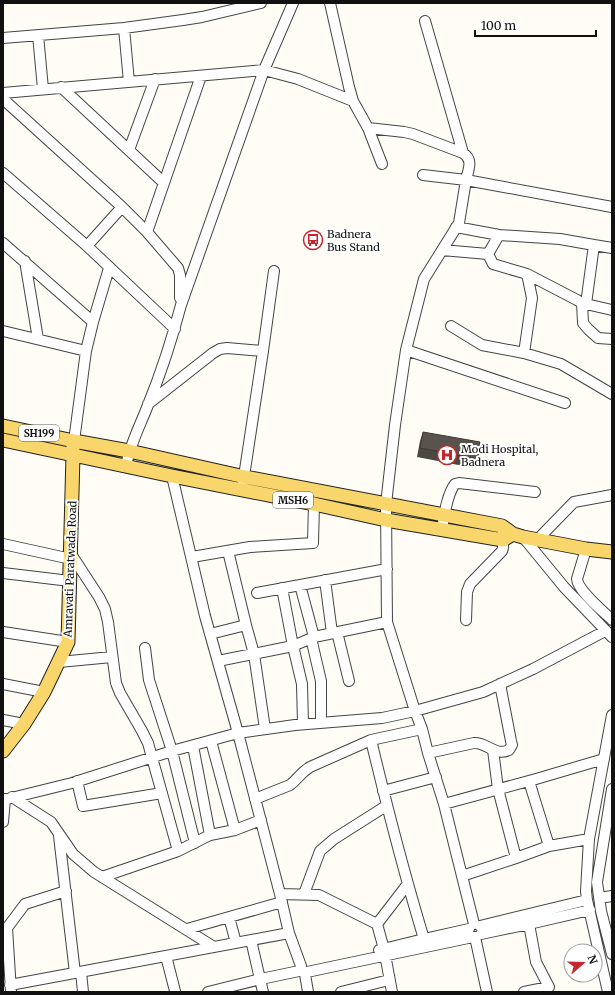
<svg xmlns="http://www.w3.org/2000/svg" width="615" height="995" viewBox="0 0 615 995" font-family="Merriweather,serif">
<rect width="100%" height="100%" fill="#fffdf5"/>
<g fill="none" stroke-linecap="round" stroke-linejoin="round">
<defs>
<path id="minor" d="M330,3L349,87L353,101L368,128L382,164
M425,21L463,153
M124,28L129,82
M38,35L43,89
M3,38L124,28L183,20L202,17L261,3
M61,87L163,182
M3,93L264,70L298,79L353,101
M3,99L122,207L147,232L178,268L180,275V298
M368,128L404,132L413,134L463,153C474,160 468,170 466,180L423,175
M129,150L155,79
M3,173L87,246L175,329
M456,227L499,235
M147,232L201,76
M3,243L93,322
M87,246L122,207
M442,250L488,254L493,264L527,274L577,300L582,303L583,323L588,329L598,338L612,339
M488,254L499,235L560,239L594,245
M25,261L38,339
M527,274L532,298L524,353L561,364L612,394
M582,303L586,304L594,245L612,248
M586,304L612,310
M451,326L482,345L524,353
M3,331L86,351
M406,350L565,403
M148,404L213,353L220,349L227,348L263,351
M74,441L86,351L93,322L109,268
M126,466C130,444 140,426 148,405C161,373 172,339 181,305L264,70L293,3
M172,476L205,616L238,733L280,894L289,933L301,966
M243,483L263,351L274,271
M442,529C444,516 447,494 455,484L459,483L535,492
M523,537L564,587L612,637
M538,539L574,502L612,495
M3,544L71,559
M586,549L577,579C578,591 603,611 612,620
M228,551L246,625
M71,554L99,597L105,609L108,622L116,683L120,693L142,731L148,743L178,851
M192,557L250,547L313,543L314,504
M3,573L70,581
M325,580L332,633
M300,585L314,637
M282,588L293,646L302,684L303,724
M257,593L387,569
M466,620L467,592L470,584L502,551L503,548V534
M3,632L68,642
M337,632L349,681
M210,634L246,625L254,654L265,729
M311,638L321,681V723
M145,648L149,680L172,751L195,843
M218,661L293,646L314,637L387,622
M59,662L112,657
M3,684L44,692
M3,720L24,724
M422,729L371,740C387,807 404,873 424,939
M211,741L235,830
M193,746L210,835
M493,750L498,789L516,858
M428,753L474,743C487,742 495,757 509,750L512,745L511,741L500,684
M77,781L83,806L162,793
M529,781L549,846
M612,789L597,882L601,911L612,954
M383,791L436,777
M12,797L51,822L73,854L94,872L214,947
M255,799L290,785C298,779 300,773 310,767L371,740
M3,800L72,783L172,751L238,733L295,725L382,718L415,711L483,692L533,669L605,631
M444,804L536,779L604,759
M3,822L5,799
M59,836L75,973
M462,876L516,858L549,846L589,839
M102,877L178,851L210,835L235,830L261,820
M280,894L319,895L377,924L384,949L392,992
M304,894L320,851L334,839L386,806
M599,898L612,896
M229,917L236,943
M377,924L407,885
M474,924L444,804L428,753L422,729L415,711L387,622L386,504L395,425L406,350L424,279L459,223L466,180L612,207
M480,926L587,900
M187,929L282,902
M481,934L529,924L590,910
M475,937L487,992
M251,940L263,992
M379,950L424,939L469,929
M166,956L175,991
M81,972L83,992
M307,972L473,937
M305,974L308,992
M10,985L289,933
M11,991L7,928L25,904L66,891
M208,992L261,979L299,971
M341,992L389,980
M524,992L549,987L536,962L529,924
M608,992L587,900L586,891L589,839L612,715"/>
<path id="major" d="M3,426L74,441L129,451L245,477L502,526L513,534L523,537L586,549L612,552
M3,440L172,476L314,504L386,520L503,540L513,534
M3,751L24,724L44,692L68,642L73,455V447"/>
</defs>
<use href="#minor" stroke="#444" stroke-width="12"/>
<use href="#major" stroke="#222" stroke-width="15"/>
<use href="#minor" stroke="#fff" stroke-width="10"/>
<use href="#major" stroke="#f9d66b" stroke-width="13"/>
</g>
<path fill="#4d4742" d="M423,432L478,459L474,468L417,457L420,441Z"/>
<path fill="#5a524d" stroke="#3f3936" d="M423,432L480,442L478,459L420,448Z"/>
<defs>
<symbol id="bus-ring" viewBox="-11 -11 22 22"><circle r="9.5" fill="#fff" stroke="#c4262e" stroke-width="1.5"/><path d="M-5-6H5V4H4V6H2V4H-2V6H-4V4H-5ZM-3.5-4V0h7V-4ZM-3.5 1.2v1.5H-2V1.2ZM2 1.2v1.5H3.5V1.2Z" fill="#c4262e"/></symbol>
<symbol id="hospital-ring" viewBox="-11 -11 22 22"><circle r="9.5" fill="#fff" stroke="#c4262e" stroke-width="1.5"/><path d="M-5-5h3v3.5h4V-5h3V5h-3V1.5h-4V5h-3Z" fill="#c4262e"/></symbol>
</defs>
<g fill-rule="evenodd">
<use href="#bus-ring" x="302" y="229" width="22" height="22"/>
<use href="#hospital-ring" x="436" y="444" width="22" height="22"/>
</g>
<g text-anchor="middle" stroke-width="4" stroke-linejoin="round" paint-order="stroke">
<g fill="#fff" stroke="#585858" stroke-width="1">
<rect x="19" y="425" width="40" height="16" rx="3"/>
<rect x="273" y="492" width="40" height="16" rx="3"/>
</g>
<g font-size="10" font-weight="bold" fill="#111">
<text x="39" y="437">SH199</text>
<text x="293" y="504">MSH6</text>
</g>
<g font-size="11" fill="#111" stroke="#fff" text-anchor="start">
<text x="327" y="238">Badnera<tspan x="327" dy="13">Bus Stand</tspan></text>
<text x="461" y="453">Modi Hospital,<tspan x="461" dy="13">Badnera</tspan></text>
</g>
<g font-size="11" fill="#111" stroke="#fff">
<text transform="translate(70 569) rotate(-88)" y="4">Amravati Paratwada Road</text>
</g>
</g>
<rect width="615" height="995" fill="none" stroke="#111111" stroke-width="8"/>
<g transform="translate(583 963) rotate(70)"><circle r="19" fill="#ffffff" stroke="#a0a0a0"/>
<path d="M0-3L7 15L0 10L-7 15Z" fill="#c4262e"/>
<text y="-6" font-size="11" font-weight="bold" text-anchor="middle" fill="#111111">N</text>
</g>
<path d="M475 30v6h121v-6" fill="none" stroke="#111111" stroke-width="2"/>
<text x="481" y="30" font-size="12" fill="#111111" stroke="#ffffff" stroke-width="3" paint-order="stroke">100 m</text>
</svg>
